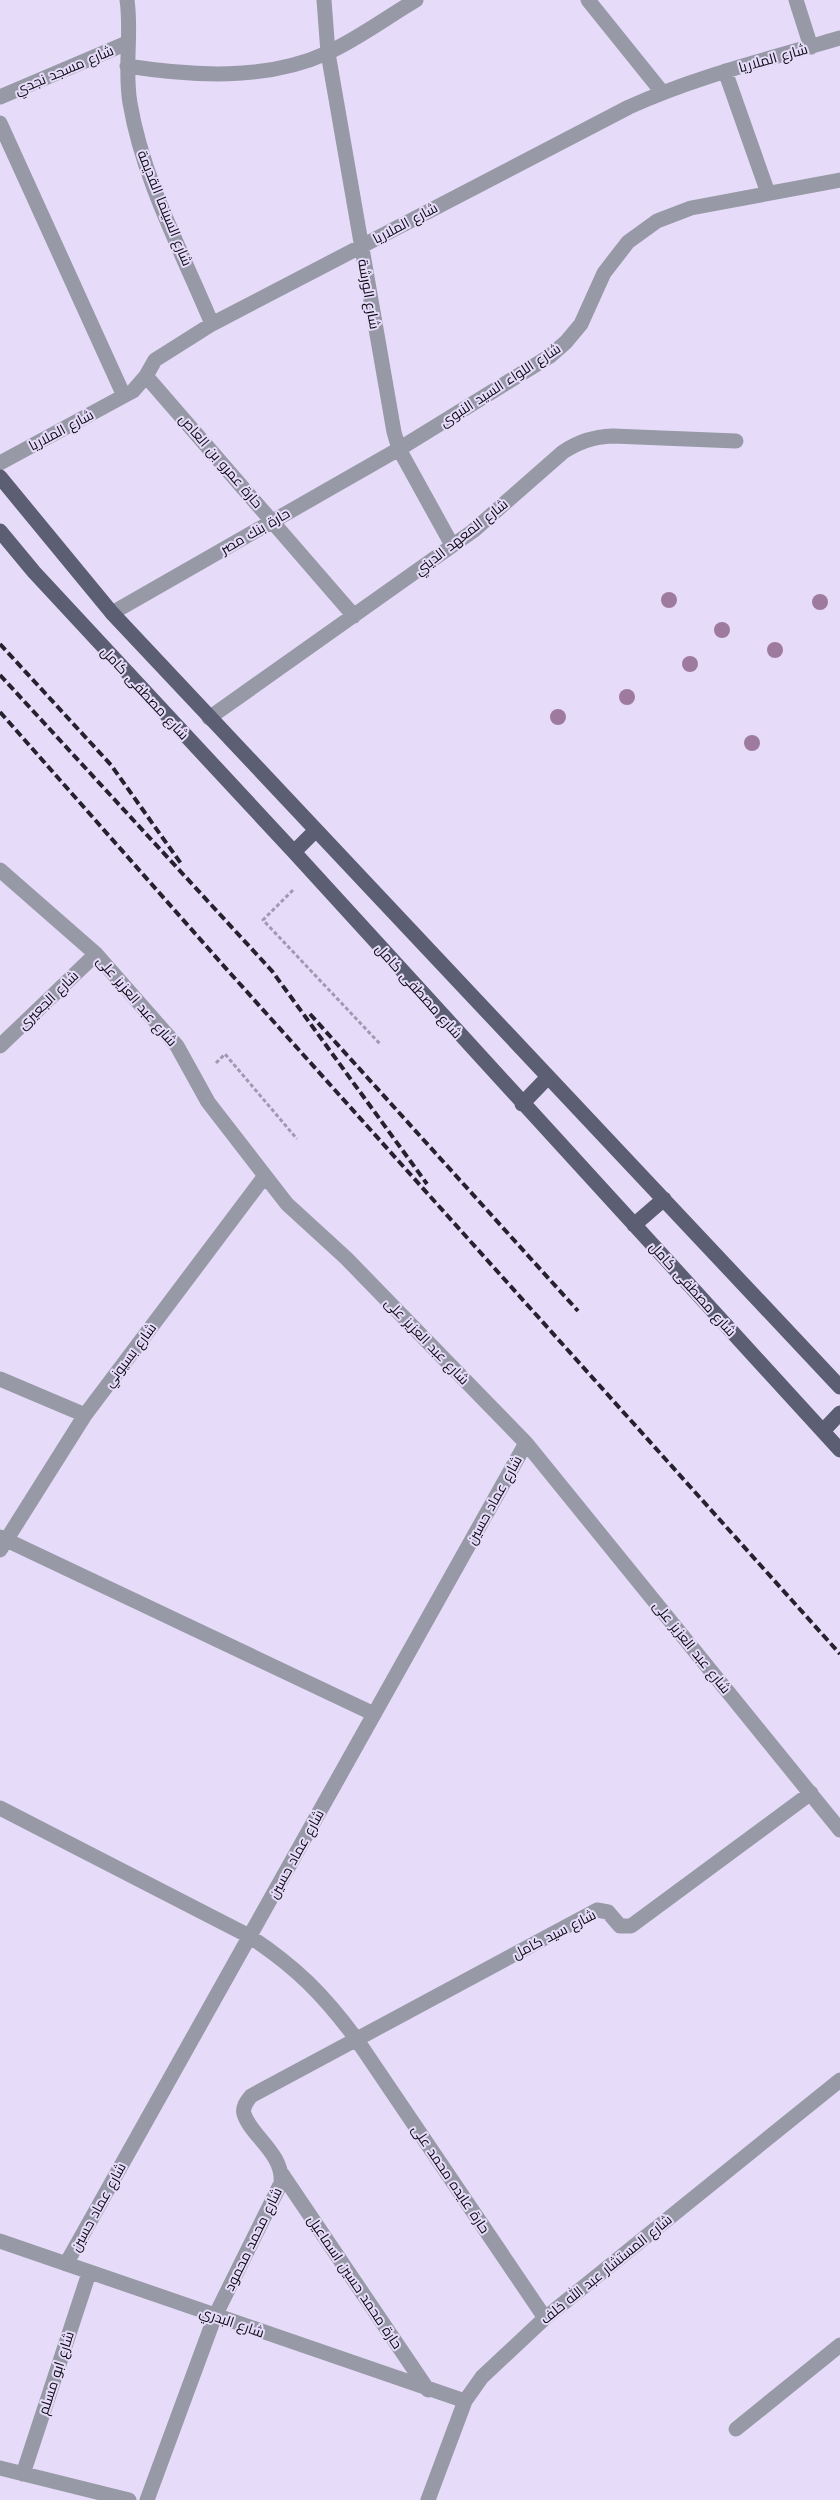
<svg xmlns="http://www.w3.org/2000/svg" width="840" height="2500" viewBox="0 0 840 2500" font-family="'Work Sans',Cairo,sans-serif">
<rect width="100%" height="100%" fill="#e6dcfa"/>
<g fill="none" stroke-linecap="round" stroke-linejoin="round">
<path stroke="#a199b1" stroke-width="3" stroke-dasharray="4 2.5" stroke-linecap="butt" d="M293,890L263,920L381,1045
M216,1063L225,1054L297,1139"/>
<path stroke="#9899a6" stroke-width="15" d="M127,0C132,34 124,69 130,103C143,180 182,252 212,324
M324,0L328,53L394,432L399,449L452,545
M588,0L662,92
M796,0L811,47
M127,66C191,76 266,81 327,53C358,39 387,17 416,0
M725,71L768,193
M0,97L127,43
M0,123L124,396
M146,376L354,616
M0,463L133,391L146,376L155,360L212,324L629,107C697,76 769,59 840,38
M112,613L399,449L550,356L566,342L581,324L604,273L628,242L657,221L691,208L840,180
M209,718L473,531L563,452C580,441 593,437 613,436L736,441
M0,870L96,954L177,1046L208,1102L287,1204L346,1258L526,1443L840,1830
M0,1046L96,954
M0,1379L85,1415
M0,1537L374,1714
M0,1550L85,1415L264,1177
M0,1808L249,1936C296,1967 324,1995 357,2040L545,2318
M282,2174L428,2390
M0,2241L465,2401
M66,2264L526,1443
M736,2429L840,2345
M0,2468L129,2500
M23,2474L89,2273
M147,2500L215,2316L281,2183C284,2154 251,2136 244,2114C242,2107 247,2101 251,2096L597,1910L608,1912L620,1926H631L811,1793
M428,2500L465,2401L482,2377L545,2318L840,2080"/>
<path stroke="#5c5e74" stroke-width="15" d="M0,477L112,613L840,1387
M0,531L34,572L294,852L840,1450
M294,852L316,830
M522,1104L548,1077
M634,1225L664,1199
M823,1431L840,1413"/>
<path stroke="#25212e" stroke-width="4" stroke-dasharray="8 4" stroke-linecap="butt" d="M0,644L111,765L182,865
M0,675L272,971L427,1184
M0,712L222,964L840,1654
M310,1014L578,1311"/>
</g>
<g fill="#9e7b9e">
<circle cx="669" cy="600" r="8"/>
<circle cx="820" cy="602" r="8"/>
<circle cx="722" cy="630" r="8"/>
<circle cx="775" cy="650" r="8"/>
<circle cx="690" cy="664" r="8"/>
<circle cx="627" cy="697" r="8"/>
<circle cx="558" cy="717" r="8"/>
<circle cx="752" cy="743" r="8"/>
</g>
<g text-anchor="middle" stroke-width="4" stroke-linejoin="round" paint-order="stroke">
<g font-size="14" fill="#0d0a14" stroke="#e6dcfa">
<text transform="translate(773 58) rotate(-16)" y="5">شارع الملاريا</text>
<text transform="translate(64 70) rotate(-23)" y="5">شارع مسجد نجدي</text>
<text transform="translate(165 208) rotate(68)" y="5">شارع السينما القديمة</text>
<text transform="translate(405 223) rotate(-28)" y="5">شارع الملاريا</text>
<text transform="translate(369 294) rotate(80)" y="5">شارع الورشة</text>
<text transform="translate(500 385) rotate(-33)" y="5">شارع اللواء السيد النبوى</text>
<text transform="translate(61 430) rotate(-28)" y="5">شارع الملاريا</text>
<text transform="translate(221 461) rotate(49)" y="5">حارة عمرو بن العاص</text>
<text transform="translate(255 531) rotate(-30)" y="5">حارة بنك مصر</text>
<text transform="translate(461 537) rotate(-38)" y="5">شارع المعهد الديني</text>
<text transform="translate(145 693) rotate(47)" y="5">شارع مصطفى كامل</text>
<text transform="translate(419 991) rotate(48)" y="5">شارع مصطفى كامل</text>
<text transform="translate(48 1000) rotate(-44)" y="5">شارع الجعيرى</text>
<text transform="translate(137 1001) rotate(49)" y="5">شارع عبد العزيز على</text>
<text transform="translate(693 1289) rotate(48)" y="5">شارع مصطفى كامل</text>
<text transform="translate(427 1341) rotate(46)" y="5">شارع عبد العزيز على</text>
<text transform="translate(130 1355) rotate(-53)" y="5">شارع بسيوني</text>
<text transform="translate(494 1500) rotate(-61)" y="5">شارع عماد حسين</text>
<text transform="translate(692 1647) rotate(51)" y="5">شارع عبد العزيز على</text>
<text transform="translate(296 1854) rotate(-61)" y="5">شارع عماد حسين</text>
<text transform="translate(554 1934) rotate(-27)" y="5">شارع سيد كامل</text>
<text transform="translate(451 2179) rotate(56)" y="5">حارة عايده محمد على</text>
<text transform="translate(98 2207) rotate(-61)" y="5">شارع عماد حسين</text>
<text transform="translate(253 2239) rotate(-64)" y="5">شارع محمد محمود</text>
<text transform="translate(606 2269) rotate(-39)" y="5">شارع المستشار عبد الله خلف</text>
<text transform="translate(355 2282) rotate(56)" y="5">حارة محمد حسين اسماعيل</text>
<text transform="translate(232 2322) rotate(19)" y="5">شارع البدري</text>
<text transform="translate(56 2373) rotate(-72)" y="5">شارع ابو مسلم</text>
</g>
</g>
</svg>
